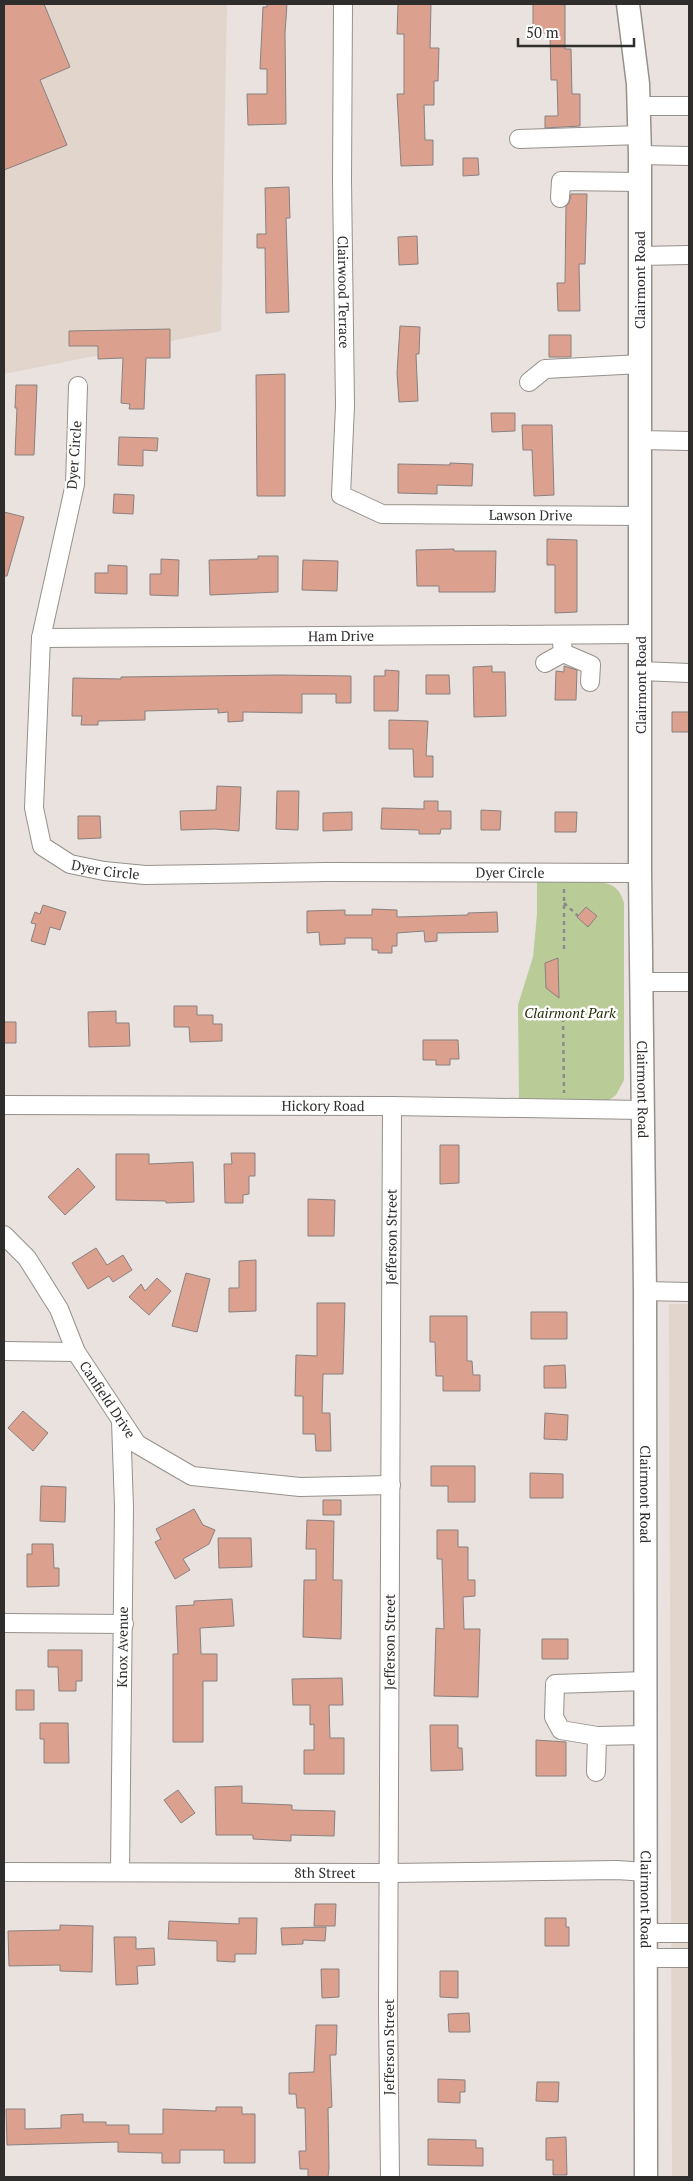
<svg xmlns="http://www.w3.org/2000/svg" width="693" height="2181" viewBox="0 0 693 2181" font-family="'PT Serif',serif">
<rect width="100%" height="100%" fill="#e9e2de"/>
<path fill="#e2d5cc" d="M4,4H227L221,331L4,374Z
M669,1304H689V2177H672Z"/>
<path fill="#b9cb97" d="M537,882C552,882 600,879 611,885C619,889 622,896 624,903V1080L616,1095L609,1100L519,1101L518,1005L533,957L537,914Z"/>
<path fill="#dca08f" stroke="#88817f" d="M4,4H44L70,67L40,80L67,145L4,170Z
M267,4H287L285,33L286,124L248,125L247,94H267V69H260L263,7H267Z
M398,4H431L430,48H439L438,81H434V105H424L425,140H433V165L401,166L397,94H404V34H397Z
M533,4H565V49H571L572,94H580V126L545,128V116H558L557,80H551L550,33H533Z
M463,158H478L479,175L463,176Z
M289,187L290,218H286L289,312L266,313L265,248H257V234H266L265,188Z
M571,194H587L585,264H579L580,311H558L557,283H565L566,206L569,203Z
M417,236L418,264L399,265L398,237Z
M400,326L420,327L419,354H416L418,401L399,402L397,373Z
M170,329V358H146L144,409H129L130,404L121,403L123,358L98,359V346H69V331Z
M549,335H571V357H549Z
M285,374V496H257L256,375Z
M16,385H37L34,455H15L17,408H15Z
M491,413H515V431L492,432Z
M522,425H552L554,495L534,496L532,450H523Z
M119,437L158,438L157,451L143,450V466L118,465Z
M450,463L473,464L472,486L437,485V494L398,493V464L450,465Z
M114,494L134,495L133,514L113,513Z
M4,512L24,517L7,576H4Z
M547,539L577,540V612L555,613V565H547Z
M454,549V551H496L495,592H439V586H417L416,550Z
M258,556H278V592L210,595L209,560L258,559Z
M161,559L179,560L178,596L150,595V574H161Z
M303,560L338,561L337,591L302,590Z
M108,565L127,566V594L95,593V573H108Z
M492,666V672H505L506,716L474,717L473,667Z
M564,666L577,670L576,700H555L556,671L564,672Z
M385,670L399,671L398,711H374V676H385Z
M279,675L351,676V703H336V694H302V713L243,712V721L228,722V712L218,713V709L145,711V720L98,721V725H81L82,716H72L73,678L121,679V677Z
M426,675H449L450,694H426Z
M672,712H689V732H672Z
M389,720L428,721L426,756H433V777H414L413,749H389Z
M217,786L241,787L239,831L215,829L181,830L180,811L216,810Z
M277,791H299L298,830L276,829Z
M424,801H438V811H451V829H441L440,834H419V830L381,829L382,808L424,809Z
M481,810L501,811L500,830H481Z
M352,812V830L323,831V813Z
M555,812H577L576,832H555Z
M78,816H100L101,838L78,839Z
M43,905L66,912L60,930L50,927L45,945L31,941L36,924L31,923L35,912L40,914Z
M586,907L597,916L588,927L577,917Z
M372,909L397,910V917L468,915V913L497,912L498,932L437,933V941L425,942L424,931L397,933V946H392V953H378V950H372V938H345V944L320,945L319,932L307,933V911L345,910V915H372Z
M558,958L559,998L546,988L545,963Z
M174,1006H197V1015H213V1024H222V1041L190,1042L189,1027H174Z
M116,1011V1023H129L130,1046L89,1047L88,1012Z
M4,1022H16V1043H4Z
M423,1040H458L459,1059H450V1065H436V1060H423Z
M440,1145H459V1183L440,1184Z
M231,1153H255V1176H249V1194L243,1195V1203H225L224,1164H232Z
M116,1154H149V1164L193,1162L194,1202L166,1203V1201L116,1200Z
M78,1168L95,1187L65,1215L48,1197Z
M308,1199L335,1200L334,1236H308Z
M96,1248L107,1265L123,1255L132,1270L113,1282L109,1276L88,1289L72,1263Z
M256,1260V1311L229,1312V1288H239V1261Z
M186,1273L210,1279L197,1332L172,1326Z
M157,1278L171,1291L149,1315L129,1297L141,1284L145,1291Z
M317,1303H345L343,1374H323L322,1413H330L331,1451H316L315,1434H303V1396H295L296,1355L317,1356Z
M531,1312H567V1339H531Z
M430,1316H467V1361H472L473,1375H480V1391H443V1376H436L435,1342H430Z
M565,1365L566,1388H544V1366Z
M23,1411L48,1433L33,1451L8,1428Z
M545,1413L568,1415L567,1440L544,1439Z
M431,1466H475V1502H448V1486H431Z
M530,1473L563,1474V1498H530Z
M41,1486L66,1487L65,1522L40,1521Z
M323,1500H341V1515H323Z
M194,1509L203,1525L215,1530L209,1544L183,1559L190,1570L175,1579L155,1542L161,1539L156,1529Z
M307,1520L334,1521L333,1580H342L341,1639L303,1637L304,1580H316V1549H306Z
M437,1530H458V1547H468V1580H475V1596L463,1597L464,1629H480L478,1697L434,1696L436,1628L444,1629L442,1559H437Z
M218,1538H251L252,1567L219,1568Z
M32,1544H53L54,1568H59V1586L27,1587V1554H32Z
M232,1599L234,1626L200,1628L201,1654H217V1681H203V1742H173V1654H178L176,1606L194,1605V1601Z
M542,1639H568V1659H542Z
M48,1650H82V1681H76V1691H59L58,1667H48Z
M342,1678L343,1705H329L330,1738H344V1774H304V1750H314V1724L310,1725V1705H293L292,1679Z
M16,1690H34V1710H16Z
M40,1723H68L69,1763H44V1739H40Z
M430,1725H458V1748H462L463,1770L431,1771Z
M536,1740L566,1742V1776H536Z
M242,1786V1803L292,1805V1810L335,1811L334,1836L291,1835V1841L253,1839V1835H216L215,1787Z
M178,1790L195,1813L181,1823L164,1800Z
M315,1904H336L335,1926H314Z
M239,1918H257L256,1954H235V1962L217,1961V1941L168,1939L169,1921L239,1924Z
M545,1918H566V1927H569V1946H545Z
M60,1925L93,1926L92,1972L60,1971V1965L9,1966L8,1931L60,1930Z
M326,1927L325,1941L303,1940V1944L282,1945L281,1928Z
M114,1937H136V1949L154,1948L155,1965L137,1966L138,1984L116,1985Z
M321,1969H339V1997L322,1998Z
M440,1971H458V1998L440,1997Z
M469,2013L470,2032H449L448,2014Z
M316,2025H337L336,2055H330L332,2107L328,2108L329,2168L328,2177H308V2169H300L299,2151H306L305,2108H297L296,2094H289V2073L314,2072Z
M438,2079L465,2080V2092H460V2103L438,2102Z
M537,2082H559L558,2102L536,2101Z
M216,2107H242V2114H255V2163H224V2150H180V2163H162V2153L118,2152V2142L7,2145L6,2109H25V2129L61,2128V2115L83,2114V2122H106V2125H129V2134H163V2109L216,2111Z
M566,2137L567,2175H553V2160H546V2138Z
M428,2139L476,2140V2148H483V2166L428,2165Z"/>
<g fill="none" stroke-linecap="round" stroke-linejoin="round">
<defs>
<g id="minor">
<path id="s1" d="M343,4L342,180L345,406L341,495L382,514L640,516"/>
<path d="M639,106H689"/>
<path d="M519,139L640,135"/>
<path d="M640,155L689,156"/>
<path d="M560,198L561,181L640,182"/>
<path d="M640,256L689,255"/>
<path d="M529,382L545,369L641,364"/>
<path id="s2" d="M78,386L75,484L41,638L34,808L42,846L70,864L104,871L145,875L326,872L640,873"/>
<path d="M640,440L689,441"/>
<path id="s3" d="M41,638L641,634"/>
<path d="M563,653L591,665L590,682"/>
<path d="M545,663L563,653L562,642"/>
<path d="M641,671L689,673"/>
<path d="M641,982H689"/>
<path id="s4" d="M4,1105L392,1106L642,1110"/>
<path id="s5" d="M4,1235L27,1258L59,1309L76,1352L137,1444L192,1476L300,1487L391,1485"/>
<path d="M645,1291L689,1292"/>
<path d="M4,1351L76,1352"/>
<path d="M4,1623L124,1624"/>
<path d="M597,1736L561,1730L554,1717L555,1684L645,1681"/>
<path d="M596,1772L597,1736L645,1735"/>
<path id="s6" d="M4,1872L389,1873L617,1870L646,1872"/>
<path id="s7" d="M120,1872L124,1507L121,1421"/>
<path d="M646,1933H689"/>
<path d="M646,1958H689"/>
<path id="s8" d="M390,2177L388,2010L392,1106"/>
</g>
<g id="major">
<path id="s9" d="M628,4L638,84L640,155V873L645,1291L646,2177"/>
</g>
</defs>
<use href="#minor" stroke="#96918c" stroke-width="20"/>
<use href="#major" stroke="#96918c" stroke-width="25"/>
<path stroke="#8f8a87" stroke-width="2.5" stroke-dasharray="4 4" stroke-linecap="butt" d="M564,903L578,916
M564,949V888
M563,1018L564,1093"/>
<use href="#minor" stroke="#fff" stroke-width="18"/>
<use href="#major" stroke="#fff" stroke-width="22"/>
</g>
<g text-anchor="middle" stroke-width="5" stroke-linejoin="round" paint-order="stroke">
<g font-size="14" fill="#302e2c" stroke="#fff">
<text transform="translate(640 280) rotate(-90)" y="5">Clairmont Road</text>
<text dy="5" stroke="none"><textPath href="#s1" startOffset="288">Clairwood Terrace</textPath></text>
<text transform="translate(74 455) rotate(-86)" y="5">Dyer Circle</text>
<text dy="5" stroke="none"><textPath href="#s1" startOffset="685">Lawson Drive</textPath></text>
<text dy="5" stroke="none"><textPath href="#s3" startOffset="300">Ham Drive</textPath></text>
<text transform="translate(641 685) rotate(-90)" y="5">Clairmont Road</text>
<text dy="5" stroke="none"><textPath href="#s2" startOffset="534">Dyer Circle</textPath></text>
<text dy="5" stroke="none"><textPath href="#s2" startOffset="939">Dyer Circle</textPath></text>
<text dy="5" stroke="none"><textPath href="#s9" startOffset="1086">Clairmont Road</textPath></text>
<text dy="5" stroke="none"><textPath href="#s4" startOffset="319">Hickory Road</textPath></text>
<text dy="5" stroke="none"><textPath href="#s8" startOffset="940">Jefferson Street</textPath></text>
<text dy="5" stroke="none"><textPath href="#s5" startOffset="196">Canfield Drive</textPath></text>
<text dy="5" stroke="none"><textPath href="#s9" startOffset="1491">Clairmont Road</textPath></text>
<text dy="5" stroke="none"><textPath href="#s8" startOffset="535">Jefferson Street</textPath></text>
<text dy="5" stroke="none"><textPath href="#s7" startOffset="225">Knox Avenue</textPath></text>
<text dy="5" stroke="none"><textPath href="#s6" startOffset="321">8th Street</textPath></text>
<text dy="5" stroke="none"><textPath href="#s9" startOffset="1896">Clairmont Road</textPath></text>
<text transform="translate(389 2047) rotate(-90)" y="5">Jefferson Street</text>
</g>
<g font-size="14" font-style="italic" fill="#242f06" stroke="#fff">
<text x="570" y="1018">Clairmont Park</text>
</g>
</g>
<rect width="693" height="2181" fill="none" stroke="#302e2c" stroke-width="10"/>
<path d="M518 38v8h116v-8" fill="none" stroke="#302e2c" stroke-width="2.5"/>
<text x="526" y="38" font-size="15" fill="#302e2c" stroke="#ffffff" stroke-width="4" paint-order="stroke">50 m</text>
</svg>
